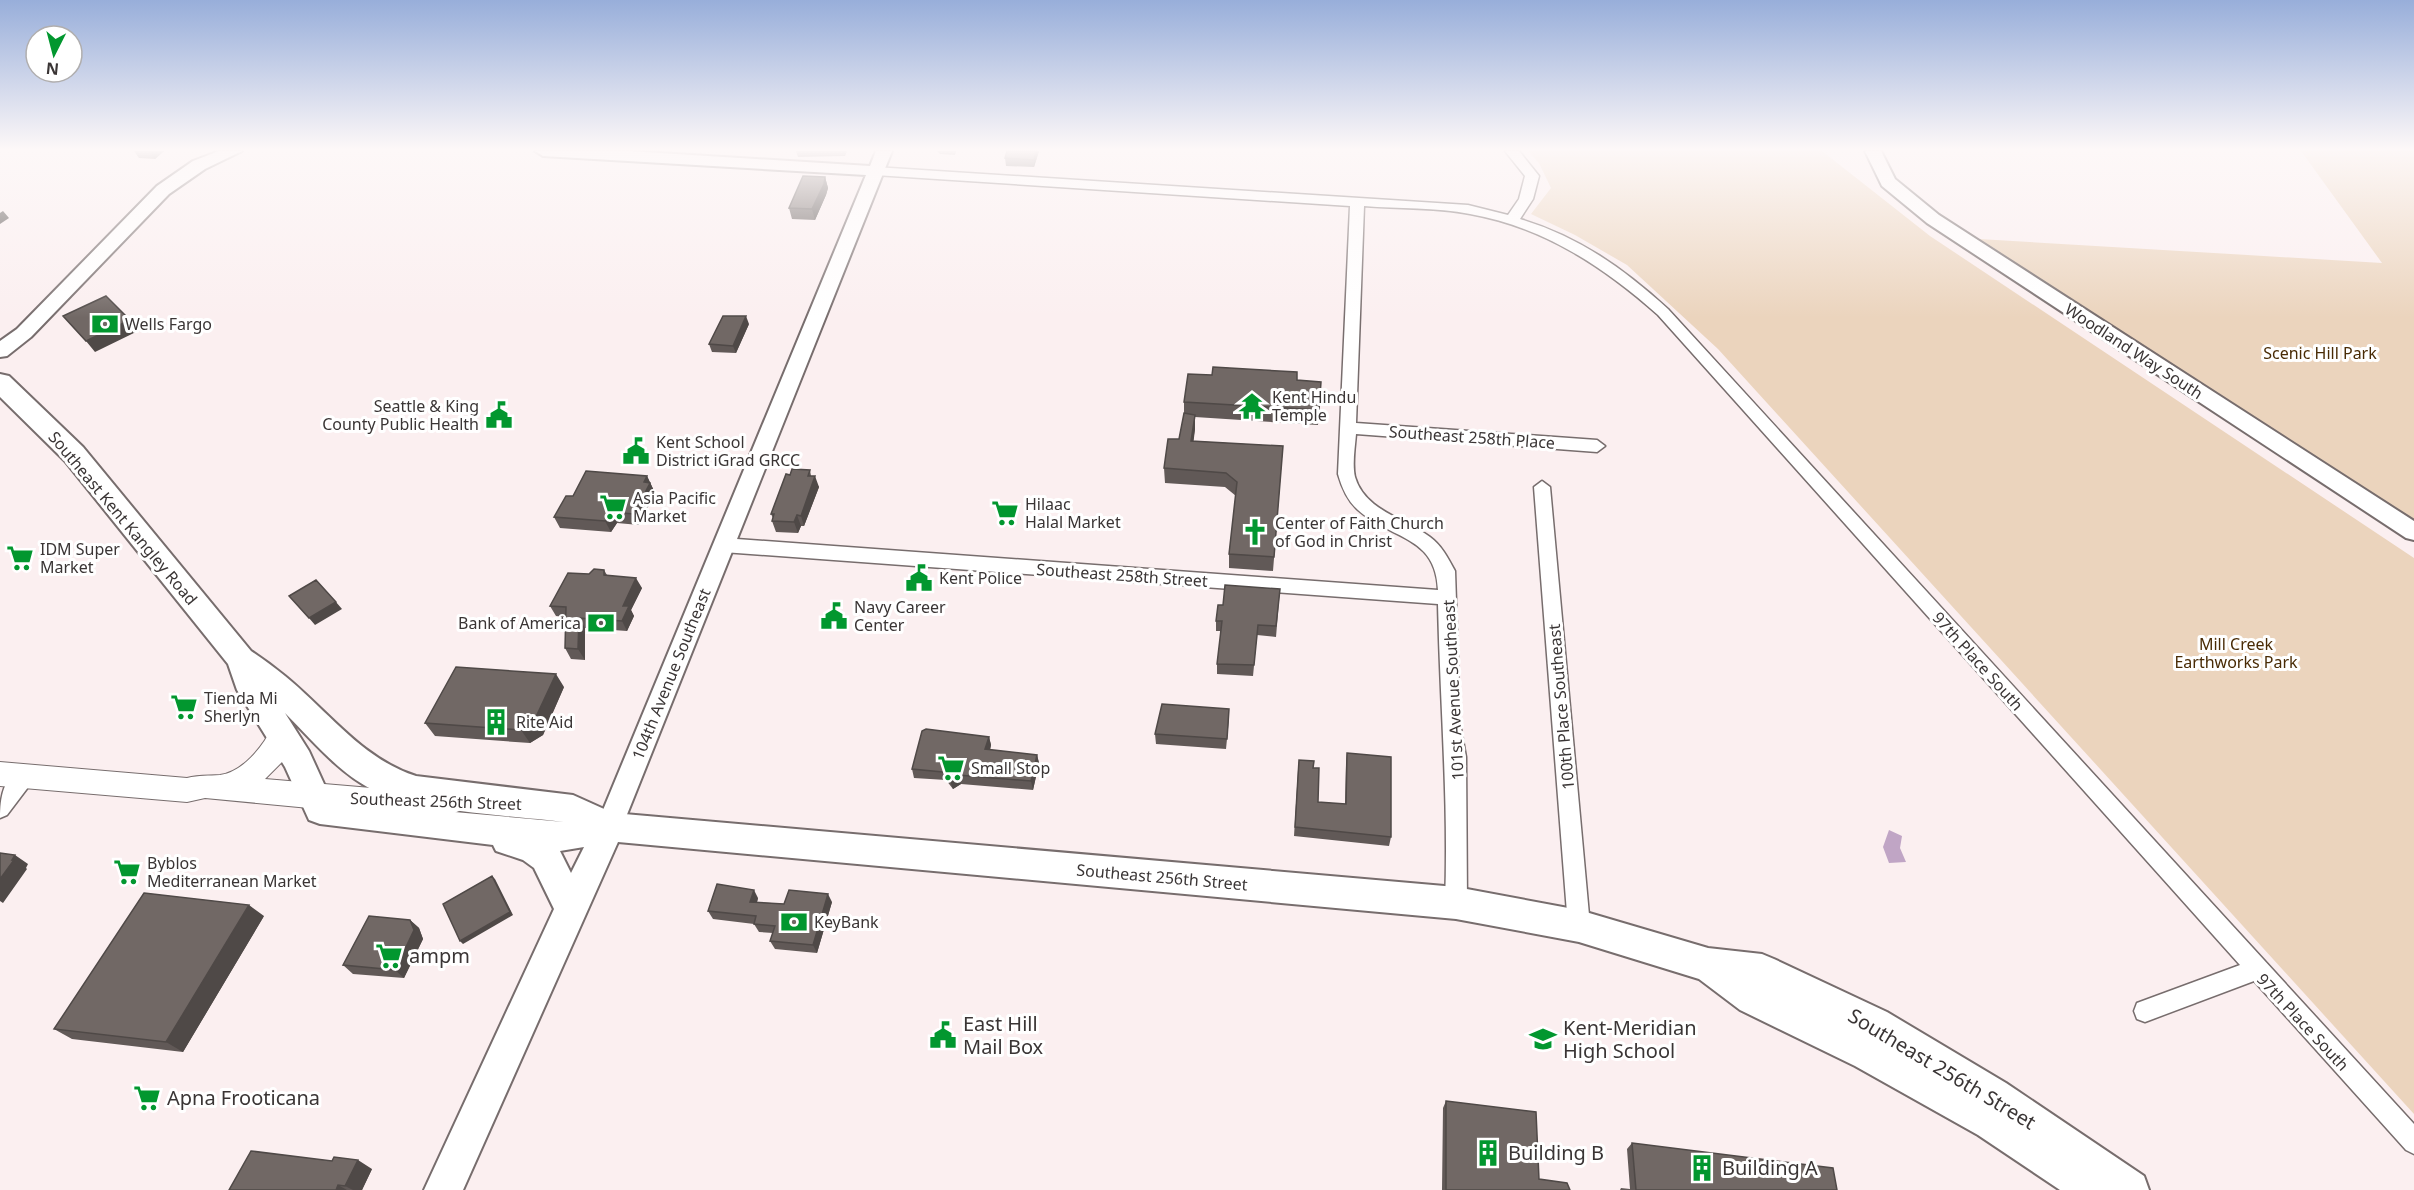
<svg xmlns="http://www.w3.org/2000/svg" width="2414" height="1190" viewBox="0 0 2414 1190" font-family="'Noto Sans',sans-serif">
<rect width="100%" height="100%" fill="#fbeff0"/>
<path fill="#ebd4bd" d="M1528,151H1822L1930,236L2414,558V1114L1718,349L1627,265L1575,235L1531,214L1551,188L1539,163Z
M2301,151H2414V526L2005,260L1979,239L2382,263Z"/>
<path fill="#c0a5c5" d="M1889,830L1902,836L1900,848L1906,862L1889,863L1883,847Z"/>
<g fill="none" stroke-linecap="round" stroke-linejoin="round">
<defs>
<path id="minor" d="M1505,151H1519L1539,176L1533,199L1520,219C1578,236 1624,269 1668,309L2414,1124V1154L2406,1150L2254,981L2145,1022L2137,1019L2134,1011L2137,1003L2240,965L1658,315C1603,266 1543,227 1470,214C1436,207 1398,209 1364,206L1356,423L1597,440L1605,446L1597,452L1356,434C1355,447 1352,464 1355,477C1365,511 1405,518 1430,537C1442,546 1448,558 1455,571L1460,723L1466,757L1467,903L1464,910L1456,913L1448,910L1445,903C1449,803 1440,704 1438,604L723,552L717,550L714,545L717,540L723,538L1438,590C1436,535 1391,540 1358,510C1347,500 1342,488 1338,474L1350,206L875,175L868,171L875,167L1468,205L1508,215L1519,199L1525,176Z
M1542,481L1550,487L1590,926L1587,933L1579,936L1571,933L1568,926L1534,487Z
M25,767L32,770L35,776L32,782L7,815L0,818C0,798 3,775 25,767Z"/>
<path id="tertiary" d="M219,151H242L205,169L169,194L31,337L7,356L0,357V341L17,329L157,186L193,161Z
M535,151H628L870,166L876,151H892L622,827L618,835L609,838L600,835L596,827L866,175L543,156Z
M1865,151H1881L1895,179L1939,215L2414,521V540L2406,538L1927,223L1882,186Z"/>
<path id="secondary" d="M282,724L292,728L296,736L282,762L265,779L383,789H449L459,793L463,802L459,811L449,815H383L205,798L187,802L0,786V762L187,778C199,775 209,776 220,775C243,772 263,746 272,728Z"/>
<path id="primary" d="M0,374L9,376L83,447L251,651C263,659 274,667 285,676C328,711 362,759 416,776L573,795L613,813L1456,887L1579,910L1708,948L1762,954L1774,959L1887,1012L2006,1083L2144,1176L2149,1190H2060L1978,1135L1855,1066L1740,1010L1699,979L1579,942L1456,919L618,842L463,1190H424L554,909L534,868L523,860L496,851L493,845L320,824L309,820L285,767L237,690L228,664L65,461L0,397ZM285,713C311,739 338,772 371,789C417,812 510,815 564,822L399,807L330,797L309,751ZM584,847L571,873L560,851Z"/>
</defs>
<use href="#minor" stroke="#776d6d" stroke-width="3"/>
<use href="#tertiary" stroke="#776d6d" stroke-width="4"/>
<use href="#secondary" stroke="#776d6d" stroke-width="2"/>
<use href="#primary" stroke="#776d6d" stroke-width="4"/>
<use href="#minor" fill="#fff" fill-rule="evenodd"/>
<use href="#tertiary" fill="#fff" fill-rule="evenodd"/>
<use href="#secondary" fill="#fff" fill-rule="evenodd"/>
<use href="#primary" fill="#fff" fill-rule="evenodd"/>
</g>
<path fill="#615957" d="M134,151H164L155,159L139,158Z
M796,151H847L845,156L798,157Z
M937,151H956L955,155L940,154Z
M1039,151L1034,167L1006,166L1005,158Z
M825,177L828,188L826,195L815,220L792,219L789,208L799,188Z
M749,324L736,353L712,352L709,344Z
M1297,380L1321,382L1318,425L1195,417V429L1193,441L1283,446L1273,571L1229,568V554L1236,496L1225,487L1165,483L1164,468L1179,439L1184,413V402Z
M810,470L811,476L819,487L804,526H801L798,533L776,532L772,521L773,518L771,514L790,475Z
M647,476L655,493L639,525L617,523L611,532L560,528L554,517L573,496Z
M604,570L607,575L642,588L631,610L634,616L627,631L585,628V660L571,659L565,648V617L556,616L550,606L589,574Z
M1280,589L1276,637L1257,635L1253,676L1217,674V664L1221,631H1216V621L1223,605Z
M564,687L543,735L530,743L435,736L425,723Z
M1229,719L1226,749L1156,744L1155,734Z
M989,737L991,745L990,750L1037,755L1039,763L1033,790L961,784L953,789L946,780L914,778L912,769Z
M1347,753L1391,837L1389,846L1294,836L1298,770L1313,768L1318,802L1345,804L1346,763Z
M758,898L757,902L784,904L832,902L817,953L775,949L770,941L773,933L759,932L754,924L713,919L708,911Z
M264,916L183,1052L72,1039L54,1029Z
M410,920L419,928L423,939L404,978L353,974L343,965Z
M1446,1101L1539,1179L1570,1190H1442L1443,1108Z
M1632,1143L1837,1190H1620L1621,1188L1630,1189L1627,1149Z
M372,1169L362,1190H229Z"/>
<path fill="#4f4947" d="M151,151H164L155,159L150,152Z
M1036,151H1039L1034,167V160Z
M825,177L828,188L826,195L815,220L812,209Z
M3,211L9,218L0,224V213Z
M746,316L749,324L736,353L733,346Z
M130,320L138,331L95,352L86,341Z
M1195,415V429L1192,455L1191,441Z
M647,476L655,493L639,525L634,514L644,482Z
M815,476L819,487L804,526L801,516Z
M611,512L617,523L611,532L605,521Z
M797,515L801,526L798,533L794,522Z
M636,578L642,588L631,610L634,616L627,631L622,621L623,606Z
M336,602L342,609L315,625L309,618Z
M579,618L585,628V660L578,649Z
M556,674L564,687L543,735L530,743L521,730Z
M989,737L991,745L988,758L985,749Z
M1037,755L1039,763L1033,790L1031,781Z
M958,775L961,784L953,789L950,781Z
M15,855L28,864L26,868L27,869L3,903L0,901V879Z
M492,876L495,879L513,915L463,944L460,941Z
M754,890L758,898L755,910L750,902Z
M828,894L832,902L817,953L813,945Z
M249,905L264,916L183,1052L166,1042Z
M410,920L419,928L423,939L404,978L395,970Z
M358,1160L372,1169L362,1190H353L345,1186Z
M338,1185L347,1190H336Z"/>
<path fill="#716865" stroke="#4f4947" stroke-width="1.5" d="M1007,151H1036L1034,160L1005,158Z
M803,176L825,177L824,184L812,209L789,208Z
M106,296L130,320L86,341L63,316Z
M723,316H746L733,346L709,344Z
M1213,367L1297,372V380L1321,382L1319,410L1184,402L1188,374L1212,375Z
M1184,413L1195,415L1191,441L1283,446L1274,557L1229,554L1237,482L1226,473L1164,468L1168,439H1179Z
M792,469L810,470L808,476H815L801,516L797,515L794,522L772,521L774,514H771L786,474L790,475Z
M586,471L647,476L644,482L650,483L634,514L611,512L605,521L554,517L566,496H573Z
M594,569L604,570V575L636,578L623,606H629L622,621L579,618L578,649L565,648L566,607L550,606L568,573L589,574Z
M316,580L336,602L309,618L289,596Z
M1225,585L1280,589L1276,626L1258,625L1254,665L1217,664L1222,621H1216L1218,605H1223Z
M456,667L556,674L534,721L521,730L425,723Z
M1162,704L1229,709L1227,739L1155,734Z
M926,729L989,737L985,749L1037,755L1031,781L958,775L950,781L943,772L912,769L922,731Z
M1347,753L1391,757V837L1295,827L1299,760L1314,761L1313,768H1319L1318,802L1346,804Z
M0,853L15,855L12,860H14L0,879Z
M492,876L510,912L460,941L443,904Z
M717,884L754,890L750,902L784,904L789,890L828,894L813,945L770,941L775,926L754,924L756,916L708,911Z
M144,893L249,905L166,1042L54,1029Z
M369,916L410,920L414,930L395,970L343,965Z
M1446,1101L1536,1112L1539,1179L1567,1183L1570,1190H1446Z
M1632,1143L1833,1168L1837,1190H1636Z
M251,1151L332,1161L334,1157L358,1160L345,1186L338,1185L336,1190H229Z"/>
<linearGradient id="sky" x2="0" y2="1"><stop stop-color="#98aeda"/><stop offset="0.47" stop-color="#fdf8f8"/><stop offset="1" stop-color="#fdf8f8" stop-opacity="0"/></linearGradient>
<rect width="2414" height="318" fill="url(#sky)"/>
<defs>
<symbol id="bank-bare" viewBox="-9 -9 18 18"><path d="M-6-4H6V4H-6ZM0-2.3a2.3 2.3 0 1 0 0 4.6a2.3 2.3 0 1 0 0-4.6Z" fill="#02972f" stroke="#fff" stroke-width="2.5" paint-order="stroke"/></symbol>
<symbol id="temple-bare" viewBox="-9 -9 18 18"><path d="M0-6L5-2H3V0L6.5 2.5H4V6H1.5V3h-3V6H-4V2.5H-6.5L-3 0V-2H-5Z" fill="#02972f" stroke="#fff" stroke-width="2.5" paint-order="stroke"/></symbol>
<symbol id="civic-bare" viewBox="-9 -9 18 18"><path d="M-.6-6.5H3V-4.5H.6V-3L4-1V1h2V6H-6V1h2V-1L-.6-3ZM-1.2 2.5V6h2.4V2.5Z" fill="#02972f" stroke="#fff" stroke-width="2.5" paint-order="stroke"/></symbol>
<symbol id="supermarket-bare" viewBox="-9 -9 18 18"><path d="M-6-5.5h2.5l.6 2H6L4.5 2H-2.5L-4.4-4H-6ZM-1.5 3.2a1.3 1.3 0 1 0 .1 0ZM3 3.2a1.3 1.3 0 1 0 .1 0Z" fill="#02972f" stroke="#fff" stroke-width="2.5" paint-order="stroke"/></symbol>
<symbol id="church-bare" viewBox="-9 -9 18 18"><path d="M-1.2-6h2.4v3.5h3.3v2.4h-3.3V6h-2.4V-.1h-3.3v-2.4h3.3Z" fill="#02972f" stroke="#fff" stroke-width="2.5" paint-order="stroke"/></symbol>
<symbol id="building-bare" viewBox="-9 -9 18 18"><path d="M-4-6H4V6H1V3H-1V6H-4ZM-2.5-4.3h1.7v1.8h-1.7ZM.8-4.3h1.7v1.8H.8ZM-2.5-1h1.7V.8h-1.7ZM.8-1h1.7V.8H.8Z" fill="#02972f" stroke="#fff" stroke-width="2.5" paint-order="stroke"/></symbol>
<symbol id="school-bare" viewBox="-9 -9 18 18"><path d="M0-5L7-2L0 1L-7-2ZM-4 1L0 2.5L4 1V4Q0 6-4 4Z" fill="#02972f" stroke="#fff" stroke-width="2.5" paint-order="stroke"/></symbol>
</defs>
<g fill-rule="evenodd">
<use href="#bank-bare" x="86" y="305" width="38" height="38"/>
<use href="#temple-bare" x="1233" y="387" width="38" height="38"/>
<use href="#civic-bare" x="480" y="396" width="38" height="38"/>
<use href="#civic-bare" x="617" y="432" width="38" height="38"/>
<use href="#supermarket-bare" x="594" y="488" width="38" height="38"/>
<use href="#supermarket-bare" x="986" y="494" width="38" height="38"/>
<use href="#church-bare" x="1236" y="513" width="38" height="38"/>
<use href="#supermarket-bare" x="1" y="539" width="38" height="38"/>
<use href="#civic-bare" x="900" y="559" width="38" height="38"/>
<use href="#civic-bare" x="815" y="597" width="38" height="38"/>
<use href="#bank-bare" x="582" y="604" width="38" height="38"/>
<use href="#supermarket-bare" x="165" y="688" width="38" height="38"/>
<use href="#building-bare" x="477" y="703" width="38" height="38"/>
<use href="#supermarket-bare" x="932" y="749" width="38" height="38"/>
<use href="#supermarket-bare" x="108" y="853" width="38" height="38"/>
<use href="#bank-bare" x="775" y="903" width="38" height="38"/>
<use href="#supermarket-bare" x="370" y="937" width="38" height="38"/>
<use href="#civic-bare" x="924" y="1016" width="38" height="38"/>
<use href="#school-bare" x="1524" y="1020" width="38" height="38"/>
<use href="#supermarket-bare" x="128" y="1079" width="38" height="38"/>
<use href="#building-bare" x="1469" y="1134" width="38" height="38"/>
<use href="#building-bare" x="1683" y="1149" width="38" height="38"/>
</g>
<g text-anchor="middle" stroke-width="6" stroke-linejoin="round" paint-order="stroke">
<g font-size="16" fill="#3a3535" stroke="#fff" text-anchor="start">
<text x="125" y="330">Wells Fargo</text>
<text x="1272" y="403">Kent Hindu<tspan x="1272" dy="18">Temple</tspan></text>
<text x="479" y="412" text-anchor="end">Seattle &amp; King<tspan x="479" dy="18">County Public Health</tspan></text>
<text x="656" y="448">Kent School<tspan x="656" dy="18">District iGrad GRCC</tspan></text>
<text x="633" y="504">Asia Pacific<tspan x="633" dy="18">Market</tspan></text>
<text x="1025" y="510">Hilaac<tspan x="1025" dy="18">Halal Market</tspan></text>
<text x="1275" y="529">Center of Faith Church<tspan x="1275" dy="18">of God in Christ</tspan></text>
<text x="40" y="555">IDM Super<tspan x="40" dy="18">Market</tspan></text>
<text x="939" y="584">Kent Police</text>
<text x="854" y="613">Navy Career<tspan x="854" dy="18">Center</tspan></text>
<text x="581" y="629" text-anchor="end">Bank of America</text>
<text x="204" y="704">Tienda Mi<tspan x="204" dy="18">Sherlyn</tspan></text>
<text x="516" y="728">Rite Aid</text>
<text x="971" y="774">Small Stop</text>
<text x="147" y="869">Byblos<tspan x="147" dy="18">Mediterranean Market</tspan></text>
<text x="814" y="928">KeyBank</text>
</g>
<g font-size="16" fill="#3a3535" stroke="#fff">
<text transform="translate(2134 351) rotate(33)" y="6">Woodland Way South</text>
<text transform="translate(1472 437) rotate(4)" y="6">Southeast 258th Place</text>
<text transform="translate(123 518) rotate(50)" y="6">Southeast Kent Kangley Road</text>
<text transform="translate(1122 575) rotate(4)" y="6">Southeast 258th Street</text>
<text transform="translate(1978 661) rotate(48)" y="6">97th Place South</text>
<text transform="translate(671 674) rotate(-68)" y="6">104th Avenue Southeast</text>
<text transform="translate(1453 690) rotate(-93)" y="6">101st Avenue Southeast</text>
<text transform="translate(1561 707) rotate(-95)" y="6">100th Place Southeast</text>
<text transform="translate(436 801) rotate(2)" y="6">Southeast 256th Street</text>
<text transform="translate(1162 877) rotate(5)" y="6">Southeast 256th Street</text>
<text transform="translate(2303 1022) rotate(47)" y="6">97th Place South</text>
</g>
<g font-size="16" fill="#492b05" stroke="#fff">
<text x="2320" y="359">Scenic Hill Park</text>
<text x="2236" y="650">Mill Creek<tspan x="2236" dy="18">Earthworks Park</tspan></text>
</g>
<g font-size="20" fill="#3a3535" stroke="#fff" text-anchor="start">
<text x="409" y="963">ampm</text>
<text x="963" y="1031">East Hill<tspan x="963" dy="23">Mail Box</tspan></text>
<text x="1563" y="1035">Kent-Meridian<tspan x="1563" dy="23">High School</tspan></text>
<text x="167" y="1105">Apna Frooticana</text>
<text x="1508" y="1160">Building B</text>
<text x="1722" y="1175">Building A</text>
</g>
<g font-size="20" fill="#3a3535" stroke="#fff">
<text transform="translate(1942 1069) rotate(31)" y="7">Southeast 256th Street</text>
</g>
</g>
<g transform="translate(54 54) rotate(186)"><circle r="28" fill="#ffffff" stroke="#b0aeae" stroke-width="1.5"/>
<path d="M0-4.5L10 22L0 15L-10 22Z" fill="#02972f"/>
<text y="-9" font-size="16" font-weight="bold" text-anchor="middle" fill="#3a3535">N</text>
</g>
</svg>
